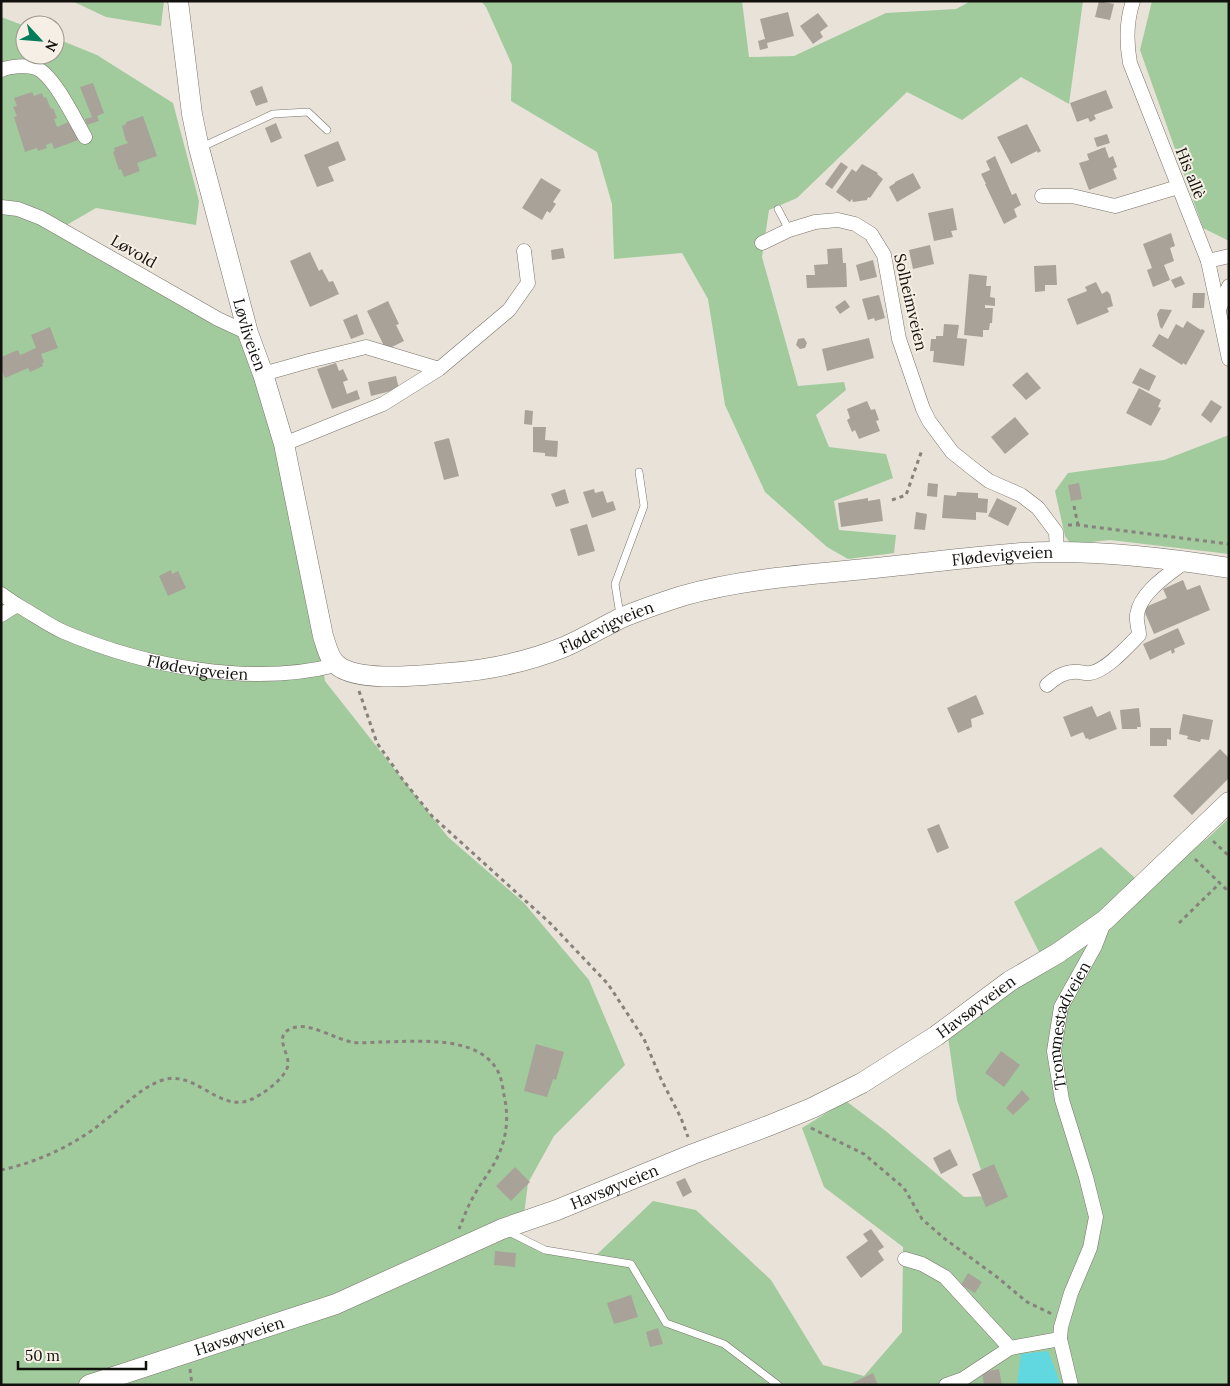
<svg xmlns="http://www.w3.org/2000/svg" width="1230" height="1386" viewBox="0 0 1230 1386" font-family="Lora,serif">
<rect width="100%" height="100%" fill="#e9e2d8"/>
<path fill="#a1cb9d" d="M72,1H164L161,26L106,17Z
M481,1H742L749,57L794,56L886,13L956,9L971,1H1083L1069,104L1021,77L962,120L907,92L797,198L769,210L762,257L798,386L844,382L846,390L816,415L829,447L886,454L893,478L834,501L839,530L896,535L894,553L848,559L827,547L765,492L725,405L708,299L682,253L614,259L612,204L597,152L511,101L512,65L486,7Z
M1152,1H1229V241L1203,228L1140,50Z
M1,17L25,26V55H55V38L97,55L173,103L199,201L196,225L96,208L65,226L242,329L292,484L325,681L448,837L524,903L589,980L625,1065L554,1136L528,1183L521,1239L590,1261L653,1201L696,1210L771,1280L823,1365L864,1376L902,1332L903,1247L824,1187L802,1128L846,1101L887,1132L964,1197L990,1196L957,1100L948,1037L1045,964L1014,902L1101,847L1146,888L1210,836L1229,818V1385H1Z
M1229,435V554L1110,540L1071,544L1065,536L1055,491L1068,473L1164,460Z"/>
<path fill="#61d7e0" d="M1048,1351L1061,1385H1017L1021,1354Z"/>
<path fill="#a9a299" d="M1099,1L1114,4L1110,20L1095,17Z
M788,12L794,36L767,43L768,48L760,50L758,41L765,39L760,19Z
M818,13L828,26L820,32L823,37L813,44L800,26Z
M93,83L104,113L97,116L99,121L87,125L85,119L92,117L80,87Z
M262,86L268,102L256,106L250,91Z
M1106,90L1113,108L1094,115L1096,119L1090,122L1088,118L1077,122L1070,103Z
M32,92L34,96L42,93L44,98L46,97L51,109L53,108L57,118L54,119L57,127L71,121L78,140L54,149L52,143L46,145L47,148L38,151L37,148L25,152L14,117L17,116L13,107L17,106L14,98Z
M143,116L157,156L137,163L140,171L124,177L121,169L119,170L113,152L115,151L114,148L128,143L127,141H126L122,126L126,124V122Z
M276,123L282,138L271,143L265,128Z
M1027,124L1041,151L1038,153L1037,151L1011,164L997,137Z
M1107,134L1110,143L1097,147L1094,138Z
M338,141L346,160L328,167L334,181L317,187L304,155Z
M1105,147L1109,158L1113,156L1117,167L1113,169L1117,179L1089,190L1079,163L1089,160L1087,154Z
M995,156L1012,195L1016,193L1021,205L1014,209L1017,217L1004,224L985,184H986L981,174L990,170L986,161Z
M841,162L848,167L832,189L825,184Z
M862,164L878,173L877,174L883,179L870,198L868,197L867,200L853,202L852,199L850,202L836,192L852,169L856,172Z
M913,173L921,188L897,202L889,187L895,183V182Z
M541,178L561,190L553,202L556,204L550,213L547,211L542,220L522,208Z
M953,208L957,230L951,231L953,237L934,241L928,213Z
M1171,233L1175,246L1170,248L1174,261L1164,265L1170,280L1153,287L1147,270L1152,268L1143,244Z
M930,245L934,264L913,269L909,250Z
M563,248L565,258L552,260L551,250Z
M842,248L843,263H846L847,287L807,288L806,275H815L814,265L828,264L827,249Z
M310,252L319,271L322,269L329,282L333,281L339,294L310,307L290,261Z
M873,260L877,277L860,281L856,265Z
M1056,265L1057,285H1045V291L1035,292L1034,266Z
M969,274L987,276L986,286H991L990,297L995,298V306L985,305V308H993L992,323H990L989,330H983V337L964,335Z
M1181,276L1185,284L1175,288L1171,280Z
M1096,282L1102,294L1107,291L1110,294L1113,306L1107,308L1109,312L1077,325L1067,299L1087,291L1085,287Z
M1193,293H1205L1204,308H1192Z
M879,295L885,318L875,321L874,318L868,320L862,299Z
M845,300L850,307L840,314L835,307Z
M388,301L399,324L396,325L404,341L386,350L367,311Z
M1160,309L1172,310L1162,329L1160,327L1157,314Z
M357,314L364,334L351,339L343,320Z
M1187,321L1201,330L1202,329L1205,331L1186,365L1183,363L1182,365L1152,346L1159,334L1168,339L1176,324L1183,328Z
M944,324L959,325L957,338L967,339L964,366L933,362L934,351H930L931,339H936V336H943Z
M50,327L58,348L41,354L44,362L42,363L43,366L30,372L28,368L5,378L1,369V357L18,350L20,355L36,348L31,335Z
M804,338L807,343L805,348L800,349L796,345L798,339Z
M869,338L874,358L827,371L822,349Z
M336,363L339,371L343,369L348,380L343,382L347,394L357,390L360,399L332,409L317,369Z
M1140,368L1156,376L1149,391L1132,383Z
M1027,372L1041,388L1026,400L1012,385Z
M396,376L399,389L371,396L368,382Z
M1139,388L1161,400L1158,407L1161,408L1151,426L1126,413Z
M1211,400L1222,407L1211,423L1201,415Z
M867,401L871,410L875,409L879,420L876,421L880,431L859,439L855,430L852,432L847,420L850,418L847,409Z
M525,410L533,411L532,425L524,424Z
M1015,417L1029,434L1005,454L991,437Z
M533,427H546L545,440L558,441L557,457L545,456V453L533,452Z
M449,438L459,476L444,480L434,442Z
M928,483L938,484L937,497L927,496Z
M1079,483L1082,499L1071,501L1068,485Z
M565,489L569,503L556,507L551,494Z
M594,489L595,493L603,491L607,503L613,501L616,510L592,518L583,492Z
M957,492L978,493V498L988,499L987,513L976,512V520L942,518L944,495L956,496Z
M868,498V501L880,499L883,521L841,527L838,503Z
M997,498L1017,508L1008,526L988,516Z
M916,512L927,514L925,530L914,529Z
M587,524L595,551L578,556L570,529Z
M171,570L172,574L178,571L186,588L168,596L159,576Z
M1183,580L1187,590L1200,585L1210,610L1154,634L1143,608L1167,598L1163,589Z
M1178,628L1185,644L1174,649L1175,652L1172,654L1171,650L1150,660L1143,644Z
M976,695L984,714L971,719L972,727L958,733L947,708Z
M1092,706L1097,717L1110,711L1117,729L1089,740L1088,738L1086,739L1083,732L1071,737L1063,717Z
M1139,708L1141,727H1137V729H1122L1120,710Z
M1183,714L1213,720L1209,740L1201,739L1200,742L1187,739L1188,736L1179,734Z
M1150,728H1171V740L1167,739V746H1150Z
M1220,749L1229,758V778L1192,815L1173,796Z
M939,824L949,848L937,853L927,829Z
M536,1044L564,1052L556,1080L553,1079L547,1097L524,1091Z
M1001,1051L1020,1065L1004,1087L985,1073Z
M1022,1090L1030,1099L1013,1115L1006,1108Z
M950,1149L958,1165L941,1174L933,1158Z
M994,1164L1008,1197L986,1207L972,1174Z
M515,1167L530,1182L511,1201L496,1186Z
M685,1178L692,1192L683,1197L676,1182Z
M871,1229L884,1247L878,1251L884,1260L861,1278L846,1257L868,1241L863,1234Z
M495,1251L516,1253L515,1267L494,1265Z
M968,1273L982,1282L975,1293L961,1285Z
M631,1295L638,1317L614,1324L607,1303Z
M658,1328L663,1344L650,1347L646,1332Z
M999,1369L1002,1385H984L982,1372Z
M873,1373L878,1385H848Z"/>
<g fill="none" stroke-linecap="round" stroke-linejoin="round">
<defs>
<path id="service" d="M202,147L273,114L308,112L327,130
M778,209L789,230
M620,615L615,584L644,506L639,472
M507,1231L545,1250L631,1264L666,1323L724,1344L778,1385"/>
<g id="minor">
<path d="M1133,1C1126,22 1126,41 1130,63L1208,261L1229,359"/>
<path d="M1,70C10,66 26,65 36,68C54,75 75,120 85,137"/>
<path d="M1042,196H1072L1115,206L1178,187"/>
<path d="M1,207L18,209L41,218L218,319L248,333"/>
<path d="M762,243L789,230L815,222L838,220L855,224L871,234L884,255L899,339L923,409L929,421L952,452L972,468L989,481L1021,495L1038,508L1056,532L1057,553"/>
<path d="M1208,261L1229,256"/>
<path d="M1219,309L1229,286"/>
<path d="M263,374L309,361L366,347L439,369"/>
<path d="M284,444L383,404L439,369L509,310L528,283L524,251"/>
<path d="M1,594L17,605"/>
<path id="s1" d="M1,615L17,605C32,613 48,625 64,632C144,666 250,687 336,665"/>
<path d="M1047,685C1055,678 1063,672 1074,672C1079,671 1085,674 1090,673C1106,671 1128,646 1139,635C1139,629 1136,621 1137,615C1140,592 1169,574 1186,561"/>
<path d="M905,1259L922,1264L945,1277L1010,1348"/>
<path d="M946,1385L963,1379L1010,1348L1060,1339"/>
<path id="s2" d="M1071,1385L1060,1339L1061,1327L1071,1293L1090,1248L1096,1217L1086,1177L1062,1100L1054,1051L1061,1007L1095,946L1105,920"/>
</g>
<g id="secondary">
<path id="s3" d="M178,1L192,114L199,148L248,333L263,374L284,444L323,636C326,645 329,659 337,665C358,683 422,675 449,673C489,670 527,662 564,647C583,639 601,628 619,619C639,610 661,603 682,596C741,579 804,575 865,569C917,564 969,557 1021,553C1090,549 1161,557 1229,568"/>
<path id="s4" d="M89,1385L336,1304L502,1229L557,1210L693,1154L768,1126L812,1108L862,1083L936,1036L1010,981L1058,953L1105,920L1229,802"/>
</g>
</defs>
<use href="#service" stroke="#79736a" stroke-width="8"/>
<use href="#minor" stroke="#79736a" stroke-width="15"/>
<use href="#secondary" stroke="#79736a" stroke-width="21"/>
<path stroke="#87827b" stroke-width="3" stroke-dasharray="4 4" stroke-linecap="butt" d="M892,500L906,495L922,450
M1074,506L1078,525
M1068,525H1078L1229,544
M359,691L377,743L403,780L432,816L550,923L608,984L644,1039L661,1079L681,1118L688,1137
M1213,841L1229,856
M1195,859L1229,892
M1179,923L1220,883
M811,1128L864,1154L904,1188L922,1219L945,1239L997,1277L1027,1302L1052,1314
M1,1170C38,1162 75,1145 104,1121C122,1108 139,1089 160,1081C194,1067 218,1113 250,1100C262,1095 286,1078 288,1065C290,1053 270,1033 296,1027C313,1024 335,1039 352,1042C360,1044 370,1042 379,1042C416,1042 483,1033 500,1076C502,1082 503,1089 504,1095C509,1117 507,1138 497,1158C491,1171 481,1182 475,1194C468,1205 464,1217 459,1229
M190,1369L192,1385"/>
<use href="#service" stroke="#fff" stroke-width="7"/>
<use href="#minor" stroke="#fff" stroke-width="14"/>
<use href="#secondary" stroke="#fff" stroke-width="20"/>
</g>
<g text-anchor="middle" stroke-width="4" stroke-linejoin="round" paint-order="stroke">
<g font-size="16" fill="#13110d" stroke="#f6efe5">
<text transform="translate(1191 173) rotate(68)" y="6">His allè</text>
<text transform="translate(134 251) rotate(30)" y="6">Løvold</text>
<text transform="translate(911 302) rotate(77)" y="6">Solheimveien</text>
<text dy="6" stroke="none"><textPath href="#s3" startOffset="342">Løvliveien</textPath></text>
<text dy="6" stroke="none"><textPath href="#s3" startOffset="1370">Flødevigveien</textPath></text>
<text dy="6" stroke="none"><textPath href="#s3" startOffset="965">Flødevigveien</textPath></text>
<text dy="6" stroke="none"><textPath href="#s1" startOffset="212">Flødevigveien</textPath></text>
<text dy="6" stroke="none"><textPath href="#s4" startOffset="968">Havsøyveien</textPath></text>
<text dy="6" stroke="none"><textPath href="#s2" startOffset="375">Trommestadveien</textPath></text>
<text dy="6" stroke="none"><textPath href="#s4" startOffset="562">Havsøyveien</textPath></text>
<text dy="6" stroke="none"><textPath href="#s4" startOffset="158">Havsøyveien</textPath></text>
</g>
</g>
<rect width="1230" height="1386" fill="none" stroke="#13110d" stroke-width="5"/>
<g transform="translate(40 40) rotate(116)"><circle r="24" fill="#f6efe5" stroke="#9b968f"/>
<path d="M0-4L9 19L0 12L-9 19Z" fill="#057c5a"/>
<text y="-8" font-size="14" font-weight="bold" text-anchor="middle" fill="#13110d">N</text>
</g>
<path d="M18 1361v8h128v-8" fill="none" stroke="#13110d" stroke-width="2.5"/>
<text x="25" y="1361" font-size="15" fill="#13110d" stroke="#f6efe5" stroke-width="4" paint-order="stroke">50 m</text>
</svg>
